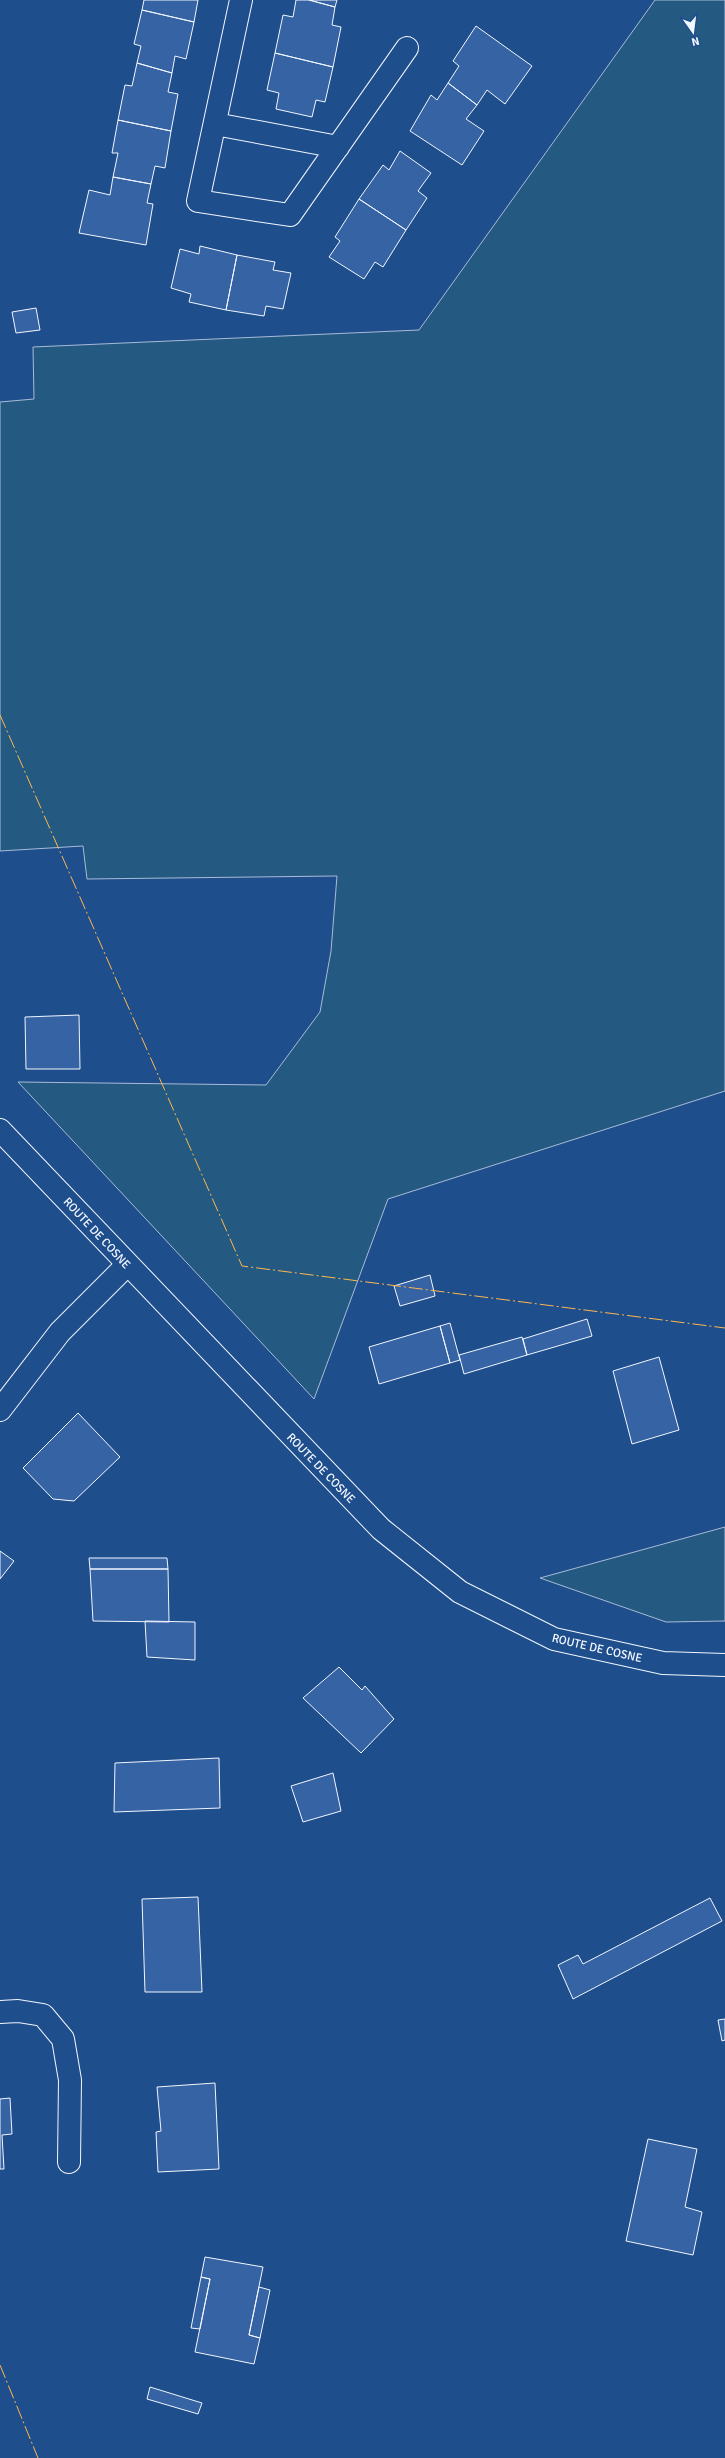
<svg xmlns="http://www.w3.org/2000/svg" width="725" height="2458" viewBox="0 0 725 2458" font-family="Signika,sans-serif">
<rect width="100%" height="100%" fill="#1f4e8c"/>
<path fill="#245a82" stroke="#a8bbd7" d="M655,0H725V1091L388,1199L314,1399L18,1082L266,1085L320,1012L331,951L337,876L87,879L83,846L0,851V402L34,399L33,347L419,330Z
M725,1527V1621L666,1622L540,1578Z"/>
<path fill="#3563a3" stroke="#f2f6ff" d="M144,0H198L194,22L142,10Z
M296,0H309L335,7L332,25L341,27L333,67L275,53L283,15L293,17Z
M309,0H337L335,7Z
M142,10L194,22L186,59L175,56L172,73L137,63L141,46L134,44Z
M476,26L532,66L505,104L487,90L477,105L448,83L459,66L453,61Z
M275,53L333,67L325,102L316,100L312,117L276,109L279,93L267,90Z
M137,63L172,73L168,92L178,94L171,131L118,120L125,85L132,86Z
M448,83L477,105L466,119L484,131L462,165L410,131L431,95L437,100Z
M118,120L171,131L165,168L155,166L151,184L113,177L118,153H112Z
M400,151L431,173L418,191L427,198L406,230L359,199L383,165L389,170Z
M113,177L151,184L147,203L153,204L146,245L79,233L89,190L110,195Z
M359,199L406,230L383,267L375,262L364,279L329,257L340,241L335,237Z
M200,246L237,255L226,310L189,302L191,294L171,288L180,249L199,254Z
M237,255L275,262L273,270L291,273L283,309L266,306L264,316L226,310Z
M36,308L40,330L16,333L12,312Z
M79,1015L80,1069H26L25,1017Z
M430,1275L435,1296L400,1306L394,1286Z
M587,1319L592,1336L527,1355L523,1339Z
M450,1323L460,1360L450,1363L440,1326Z
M440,1326L450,1363L379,1384L369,1347Z
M522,1337L527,1355L464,1374L459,1355Z
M659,1357L679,1430L632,1444L613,1371Z
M78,1413L120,1457L74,1501L53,1499L23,1468Z
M0,1551L14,1561L0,1579Z
M89,1558H167L168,1569H90Z
M90,1569H168L169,1622L93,1621Z
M145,1621L195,1622V1660L147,1657Z
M339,1667L362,1690L365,1686L394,1719L361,1753L303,1698Z
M219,1758L220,1808L114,1812L115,1763Z
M333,1773L341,1811L303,1822L291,1786Z
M198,1897L202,1992H145L142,1899Z
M710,1898L722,1921L573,1999L558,1965L578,1955L583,1964Z
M725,2019V2040L722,2041L718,2020Z
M215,2083L219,2169L158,2172L156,2132L161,2131L157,2087Z
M10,2098L12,2134L2,2135L4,2169H0V2099Z
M648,2139L697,2149L685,2207L702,2212L693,2255L626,2241Z
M205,2257L263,2267L249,2335L260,2338L254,2364L195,2352L210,2279L201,2277Z
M201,2277L210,2279L200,2329L191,2328Z
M259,2287L270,2290L260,2338L249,2335Z
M150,2387L202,2403L198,2414L147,2399Z"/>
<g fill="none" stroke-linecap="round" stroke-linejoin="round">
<defs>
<path id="street" d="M241,0L198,201L290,215L407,48
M215,124L338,147
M0,1410L60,1332L127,1265
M0,2012L18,2011L43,2015L63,2039L70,2080L69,2162"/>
<path id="secondary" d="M0,1130L381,1529L460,1592L554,1639L663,1663L725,1665"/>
</defs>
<use href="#street" stroke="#f2f6ff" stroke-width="24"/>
<use href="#secondary" stroke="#f2f6ff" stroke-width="24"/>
<use href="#street" stroke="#1f4e8c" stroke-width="22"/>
<use href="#secondary" stroke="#1f4e8c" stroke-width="22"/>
<path stroke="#ffb74d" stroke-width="1" stroke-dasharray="14 3 2 3" stroke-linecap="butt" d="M0,715L242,1266L725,1328
M0,2365L38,2458"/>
</g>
<g text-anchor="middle" stroke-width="3" stroke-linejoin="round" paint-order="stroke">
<g font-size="12" fill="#f2f6ff" stroke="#1f4e8c">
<text transform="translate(97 1233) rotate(47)" y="4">ROUTE DE COSNE</text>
<text transform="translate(321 1468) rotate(46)" y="4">ROUTE DE COSNE</text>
<text transform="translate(597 1648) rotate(13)" y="4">ROUTE DE COSNE</text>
</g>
</g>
<g transform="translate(693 32) rotate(166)" stroke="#1f4e8c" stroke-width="3" paint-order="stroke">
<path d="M0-3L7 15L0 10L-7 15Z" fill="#f2f6ff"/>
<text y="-6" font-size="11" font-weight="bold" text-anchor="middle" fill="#f2f6ff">N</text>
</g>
</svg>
